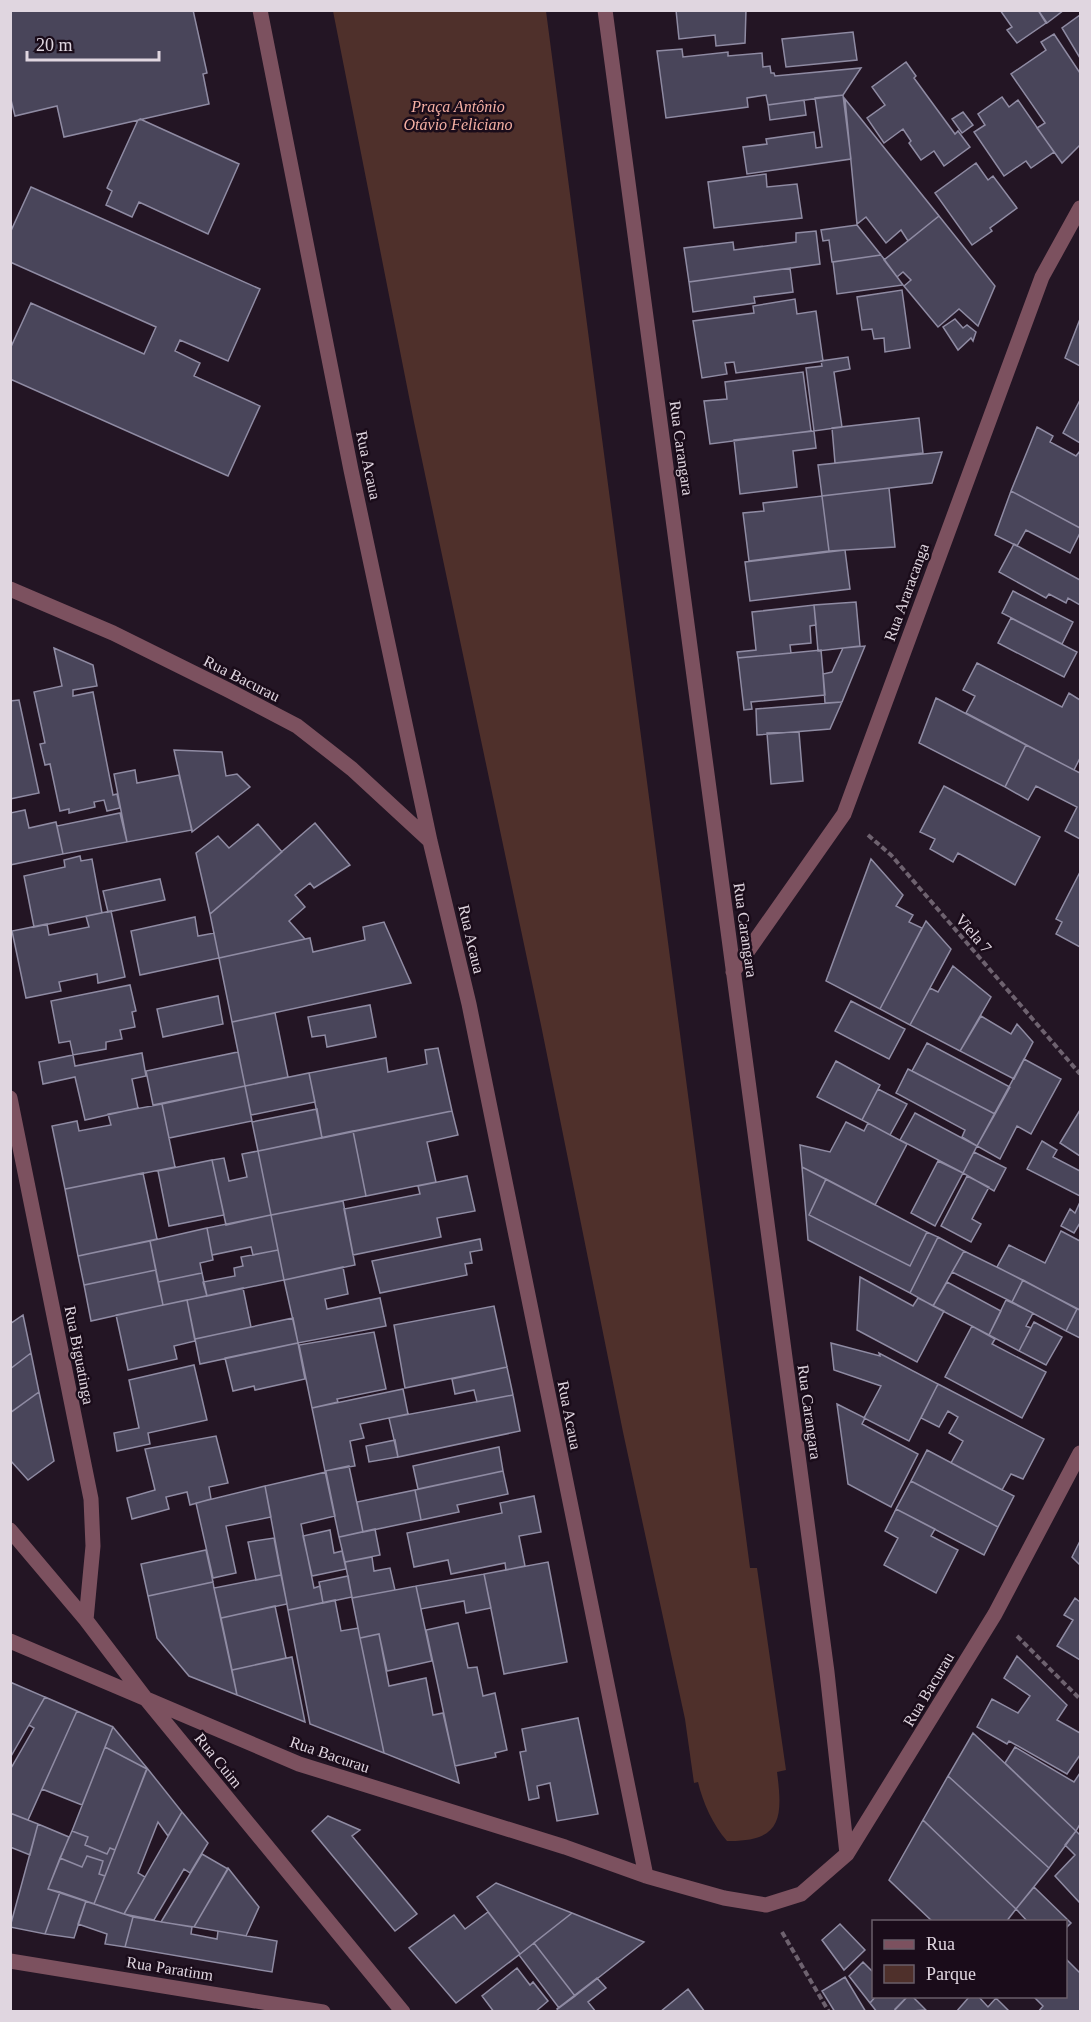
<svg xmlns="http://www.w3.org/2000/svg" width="1091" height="2022" viewBox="0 0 1091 2022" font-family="'Times New Roman',serif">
<rect width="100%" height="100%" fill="#231524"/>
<path fill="#4f302b" d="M333,11H546L750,1568H757L786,1770L777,1772C783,1818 782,1842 727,1841C713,1825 703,1803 698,1782L694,1783L685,1719L623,1432L541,1025L414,422Z"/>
<path fill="#49455a" stroke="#8f8ba3" stroke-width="1.5" d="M10,10H193L207,73L203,74L209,104L64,137L57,106L15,116L10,96Z
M676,10H746L745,43L716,46L715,35L679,39Z
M1000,10H1038L1046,23L1017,43L1007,30L1012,27Z
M1038,10H1064L1047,23Z
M1080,15V58L1062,28Z
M853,32L857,60L786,67L782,39Z
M1054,34L1080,73V145L1062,163L1037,128L1045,123L1011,74L1046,50L1041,42Z
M682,49L683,57L728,52V56L762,53L763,67L770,66L771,73H774L775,76L861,68L843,95L768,105L766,95L747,98L748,107L666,118L657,51Z
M906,62L916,76L914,78L955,134L958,131L970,147L944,166L934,151L921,160L909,143L911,141L903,129L884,143L867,118L885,105L872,87Z
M843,95L851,159L747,174L743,147L767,144L766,139L814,132L816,148L822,147L815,98Z
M1002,97L1009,107L1018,100L1054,152L1031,168L1026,161L1004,176L974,132L985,125L978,114Z
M845,99L939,216L908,241L901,230L886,243L866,217L857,224Z
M804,100L806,115L770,120L768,105Z
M963,112L973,125L962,133L952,119Z
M140,119L239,164L208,234L139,202L132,217L106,205L112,191L107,188L138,120Z
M976,163L988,180L993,176L1017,208L990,228L992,231L972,245L935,193Z
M766,174L767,187L797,184L802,218L714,228L708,182Z
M31,187L260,289L228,361L180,340L175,351L200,363L194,376L260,406L228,476L10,379V349L31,303L144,354L156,327L10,262V233Z
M939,216L995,286L978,326L959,309L938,327L904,286L911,280L903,272L897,277L884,260Z
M857,225L881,255L832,262L829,240L823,241L821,230Z
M816,231L820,264L689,282L684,248L733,242L734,250L796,242V233Z
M881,255L903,285L837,294L833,262Z
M790,268L793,292L754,297L755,303L693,312L689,282Z
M902,290L910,348L885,352L884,338L874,339L872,329L862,330L857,297Z
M795,299L797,314L816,311L823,361L736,373L734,362L725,363L727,374L702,378L693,321L754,313L753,306Z
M955,319L963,328L967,325L976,332L973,341L971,338L958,350L943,327Z
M1080,319V366L1065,358Z
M848,357L850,369L834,372L842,427L814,431L806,368L822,366L821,361Z
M803,372L811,431L710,444L704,401L727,399L725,382Z
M1080,400V443L1063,433Z
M919,418L923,453L835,463L832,428Z
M1037,427L1053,436L1050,442L1076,456L1080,451V528L1011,491Z
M814,431L816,448L793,451L797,487L740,494L734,440Z
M942,452L932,483L822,496L818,465Z
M889,488L895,547L829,551L822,496Z
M1011,491L1080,528V533L1070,553L1026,530L1017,546L995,535Z
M822,496L829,551L749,561L743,513L764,511L763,503Z
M1014,544L1080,580V605L1068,598L1066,603L1049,594L1046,598L999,572Z
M845,550L850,589L750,601L745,562Z
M1013,591L1073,622L1062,644L1002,613Z
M856,602L860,646L818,651L814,605Z
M814,605L816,625L810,626L811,643L790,645L791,653L738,658L737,652L756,650L752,612Z
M1011,618L1077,652L1064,677L998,643Z
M865,646L842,702L825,703L823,674L832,672L843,648Z
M54,648L93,665L97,686L73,690V696L93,692L113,795L117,794L120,808L107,811L104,800L94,802L95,807L69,813V809L60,811L50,764L45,765L40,744L45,743L34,692L62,686Z
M821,650L825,695L751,702L752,709L744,710L738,658Z
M977,663L1062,707L1069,693L1080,700V758L1074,770L966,713L975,696L963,690Z
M936,698L1026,745L1005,787L919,743Z
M19,700L39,793L10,799V701Z
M842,702L830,729L757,735L756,709Z
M799,732L803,781L771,784L767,733Z
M1026,745L1080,773V839L1065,831L1077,807L1036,786L1028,800L1005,787Z
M174,750L222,752L226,776L237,774L250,787L192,832Z
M135,770L137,783L179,775L192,830L127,842L114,774Z
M944,786L1040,837L1015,885L958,853L953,862L930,849L935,839L920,832Z
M25,810L29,828L56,822L63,854L10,865V813Z
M120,813L127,842L63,854L57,826Z
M315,823L350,865L314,888L310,883L295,895L305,907L289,921L305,939L219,958L210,914Z
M258,824L282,852L210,914L196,853L218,836L229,848Z
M80,856L81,861L92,859L102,913L34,927L24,876L65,867L64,860Z
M871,859L903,895L896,906L913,915L909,922L922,928L880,1009L826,981Z
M1080,872V947L1056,934L1062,922L1056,919Z
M160,879L165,900L108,912L103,891Z
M111,911L125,977L98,983L97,974L59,982L61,991L26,998L12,931L47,924L49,935L89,927L86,916Z
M195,917L198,936L214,933L219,958L140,975L131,931Z
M926,921L951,949L910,1025L880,1009Z
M384,922L411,983L232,1022L219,958L310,938L313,952L365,940L363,927Z
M953,966L991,997L960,1051L910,1025L930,988L938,992Z
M130,985L136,1011L132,1012L135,1027L120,1030L122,1039L106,1042V1049L73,1055L70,1041L59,1043L51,1001Z
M218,996L223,1024L163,1037L157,1009Z
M851,1001L905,1029L889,1059L835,1031Z
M370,1005L376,1037L327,1047L325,1035L312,1037L308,1017Z
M275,1013L288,1077L245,1086L232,1022Z
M981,1016L1011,1034L1017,1024L1033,1042L1014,1079L960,1051Z
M927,1043L1010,1087L995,1114L912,1071Z
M438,1048L452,1111L322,1138L309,1073L386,1058L388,1072L427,1064L425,1050Z
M238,1052L245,1086L153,1105L146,1071Z
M142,1053L146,1076L132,1079L138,1108L85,1120L75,1077L43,1084L39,1062L73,1055L75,1066Z
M1024,1059L1061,1079L1031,1134L1017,1126L1000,1159L977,1146Z
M836,1061L880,1085L862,1120L817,1097Z
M908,1069L995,1114L977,1146L962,1137L965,1130L896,1093Z
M309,1073L315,1102L251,1115L245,1086Z
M245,1086L252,1121L169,1138L162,1104Z
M878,1089L907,1104L890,1135L862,1120Z
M162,1104L175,1167L65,1189L52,1126L77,1121L79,1131L111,1125L108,1114Z
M317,1109L322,1138L258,1151L252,1122Z
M1080,1110V1156L1060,1143Z
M452,1111L458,1135L427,1142L436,1182L366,1196L353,1131Z
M915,1113L977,1146L963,1173L900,1140Z
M846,1122L864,1131L868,1123L907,1144L875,1205L802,1167L800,1145L830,1152Z
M353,1131L366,1196L271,1215L258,1151Z
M1042,1141L1057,1150L1053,1157L1080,1171V1196L1027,1169Z
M258,1151L271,1215L226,1225L212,1160L224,1158L229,1181L247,1177L242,1154Z
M974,1152L1006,1168L994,1191L963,1173Z
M212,1160L224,1215L169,1226L158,1171Z
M938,1161L963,1173L935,1226L911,1213Z
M802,1167L826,1179L809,1215L910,1266L927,1232L938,1237L910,1293L808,1240Z
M143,1173L157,1239L78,1256L65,1189Z
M467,1176L475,1211L437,1218L441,1237L353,1255L344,1209L420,1194L418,1186Z
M967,1176L989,1187L972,1219L981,1224L971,1242L941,1226Z
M826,1179L927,1232L910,1266L809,1215Z
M343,1201L355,1265L284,1280L271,1215Z
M1080,1202V1223L1074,1233L1061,1226L1070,1209L1075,1213Z
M271,1215L278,1250L253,1255L251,1247L212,1255L207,1228Z
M207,1228L213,1260L200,1263L202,1273L158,1282L150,1241Z
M1061,1231L1080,1241V1310L997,1267L1009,1245L1045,1263Z
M938,1237L964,1251L933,1306L910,1293Z
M480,1239L482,1250L470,1252L472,1263L465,1264L467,1275L380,1293L372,1261Z
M150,1241L156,1270L84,1285L78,1256Z
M278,1250L284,1280L207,1296L203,1282L235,1276L234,1268L243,1266L241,1257Z
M964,1251L1023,1280L1012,1302L952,1272Z
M343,1267L348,1294L325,1299L327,1309L380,1298L386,1326L298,1343L284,1280Z
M156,1270L163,1305L91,1321L84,1285Z
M202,1273L207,1296L163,1305L158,1282Z
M860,1277L913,1306L918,1298L944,1311L917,1362L857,1330Z
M1023,1280L1077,1309L1066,1331L1012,1302Z
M947,1282L1001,1311L989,1335L933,1306Z
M243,1288L251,1327L195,1339L187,1300Z
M187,1300L195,1341L174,1346L177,1359L128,1370L116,1315Z
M1006,1300L1033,1313L1026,1326L1031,1328L1019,1351L989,1335Z
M494,1306L507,1367L405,1388L394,1325Z
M1077,1309L1080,1310V1338L1066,1331Z
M23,1315L31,1353L10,1369V1324Z
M293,1318L298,1343L200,1364L195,1339Z
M1034,1322L1062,1337L1046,1365L1019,1351Z
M972,1326L995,1339L992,1344L1046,1372L1022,1418L945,1377Z
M374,1332L386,1389L337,1399L338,1402L312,1408L299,1345Z
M298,1343L305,1379L255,1390L254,1386L233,1391L225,1358Z
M831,1343L880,1356L879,1353L938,1384L909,1441L864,1418L881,1386L834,1370Z
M31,1353L39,1392L10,1413V1369Z
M194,1365L207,1420L148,1433L150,1444L117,1451L114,1433L139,1428L129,1380Z
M507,1367L513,1395L477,1402L474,1390L455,1394L452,1379Z
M938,1384L1044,1439L1023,1479L1011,1474L1002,1490L951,1463L963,1441L949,1433L958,1417L948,1411L939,1427L921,1418Z
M403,1389L408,1414L360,1424L364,1438L350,1441L355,1466L325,1471L312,1408Z
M39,1392L54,1461L28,1480L10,1460V1413Z
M513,1395L520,1431L398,1457L389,1418Z
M837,1404L865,1418L862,1424L918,1454L891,1507L848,1484Z
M216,1436L228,1483L209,1487L211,1499L190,1505L187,1492L166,1497L169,1509L132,1519L127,1498L155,1490L145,1449Z
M395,1440L398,1457L369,1462L366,1446Z
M499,1447L503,1471L418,1489L413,1466Z
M927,1450L1014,1496L998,1527L911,1481Z
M349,1466L363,1532L339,1537L325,1471Z
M503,1471L508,1494L457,1505L459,1512L421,1520L415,1490Z
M326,1472L335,1516L301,1524L314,1588L320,1586L323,1603L288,1610L265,1486Z
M911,1481L998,1527L984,1555L896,1509Z
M265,1486L271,1517L226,1526L236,1573L213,1578L196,1503Z
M415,1490L421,1520L363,1532L357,1502Z
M534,1496L541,1532L519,1536L525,1566L506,1570L505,1563L451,1574L448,1560L414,1567L407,1533L502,1513L500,1503Z
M896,1509L935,1529L931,1536L958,1550L936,1593L884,1565L898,1538L885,1531Z
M375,1529L380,1555L345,1562L339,1537Z
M330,1530L334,1553L342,1551L346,1569L312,1576L303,1536Z
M274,1538L281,1575L256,1580L248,1542Z
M1080,1541V1565L1072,1557Z
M206,1550L213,1582L148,1596L141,1564Z
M372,1557L374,1571L390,1568L395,1590L352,1598L345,1562Z
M548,1562L567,1662L504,1674L484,1574Z
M484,1574L491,1608L466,1613L464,1601L421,1609L416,1586Z
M281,1575L287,1604L221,1618L214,1588Z
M348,1576L352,1597L323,1603L319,1582Z
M213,1582L214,1588L237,1695L189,1676L157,1638L148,1596Z
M416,1586L432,1661L387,1671L379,1634L360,1638L352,1598Z
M1075,1598L1080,1602V1660L1057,1646L1073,1620L1064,1615Z
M335,1600L341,1631L358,1628L384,1753L310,1724L288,1610Z
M275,1606L286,1658L232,1670L221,1618Z
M458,1623L468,1668L477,1667L483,1696L495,1693L507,1750L495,1753L496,1757L455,1766L426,1630Z
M379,1634L389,1686L426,1678L433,1715L443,1713L459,1783L384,1753L360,1638Z
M1017,1656L1067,1705L1057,1720L1080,1733V1755L1067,1774L1009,1741L1007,1744L977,1727L992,1699L1018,1713L1030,1696L1004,1678Z
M292,1657L305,1722L237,1695L232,1670Z
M10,1682L45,1697L10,1758Z
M45,1697L77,1711L28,1820L10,1813V1770L34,1728L29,1725Z
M77,1711L113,1727L82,1805L42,1789Z
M578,1718L598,1814L557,1821L550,1783L537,1786L539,1798L529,1800L520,1752L526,1751L522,1729Z
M113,1727L147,1768V1769L105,1747Z
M973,1733L1076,1831L1049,1868L948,1776Z
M105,1747L147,1769L115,1850L110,1848L107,1854L85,1845L88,1837L72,1831Z
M1015,1747L1074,1782L1080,1773V1824L1076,1831L1005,1763Z
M147,1768L182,1812L168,1836L158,1822L138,1873L145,1877L124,1914L94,1904Z
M948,1776L1049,1868L1016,1909L923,1820Z
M182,1812L208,1843L190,1873L184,1869L154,1920L124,1914Z
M10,1813L38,1824L30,1855L10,1847Z
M328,1816L360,1830L352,1836L417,1914L395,1931L312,1831Z
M923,1820L1016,1909L1006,1922H933L889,1880Z
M38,1824L69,1837L48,1889L60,1892L45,1934L10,1927Z
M72,1831L88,1837L85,1845L107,1854L110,1848L115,1850L105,1876L99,1874L103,1861L87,1856L82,1867L60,1858Z
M1076,1831L1080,1835V1903L1055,1876L1075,1855L1065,1845Z
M202,1854L228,1869L194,1927L161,1922Z
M87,1856L103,1861L99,1874L105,1876L94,1904L48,1889L60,1858L82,1867Z
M228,1868L259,1907L246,1936L194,1927Z
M496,1883L572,1913L520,1954L477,1897Z
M1034,1887L1071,1923L1066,1928V1922H1028L1016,1909Z
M60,1892L86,1901L74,1938L45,1934Z
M86,1901L133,1917L125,1947L105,1944L107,1934L78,1924Z
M488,1912L520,1954L456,2003L409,1948L454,1915L465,1929Z
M572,1913L644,1942L575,1996L534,1943Z
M133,1917L192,1927L191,1934L217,1939L218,1931L277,1941L272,1972L125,1947Z
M840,1924L865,1950L844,1970L822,1940Z
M534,1943L575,1996L559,2008L519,1955Z
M1066,1959L1080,1973V2012H1038L1043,2006L1033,1996H1066Z
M863,1962L874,1973V1996H876L870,2003L849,1976Z
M517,1968L530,1985L533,1982L548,2001L535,2012H494L482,1996Z
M845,1977L866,2012H835L822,1991Z
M597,1978L606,1988L588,2002L596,2012H559L557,2009Z
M688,1989L705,2012H660Z
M876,1996H908L893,2012H877L870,2003Z
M908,1996H912L926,2010L897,2012L895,2009Z
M970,1996H978L988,2007L996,1998L1010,2012H956Z"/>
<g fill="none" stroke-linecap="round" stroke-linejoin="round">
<path stroke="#6e626f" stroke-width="4" stroke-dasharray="6 3" stroke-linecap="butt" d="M868,835L891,855L1080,1074
M1017,1636L1080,1699
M782,1932L829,2012"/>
<path stroke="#7c515f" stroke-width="15" d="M260,10L351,470L430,841L469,1004L646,1876
M605,10L827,1672L847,1854
M10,589L113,633L228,690L297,726L352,769L430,841
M733,972L844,814L1042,277L1080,208
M10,1098L91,1499L93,1546L86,1620
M10,1530L86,1620L146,1699L403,2012
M10,1641L299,1764L565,1847L646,1876L724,1898L766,1905L801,1894L847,1854L995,1614L1080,1453
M10,1961L323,2012"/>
</g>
<g text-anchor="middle" stroke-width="5" stroke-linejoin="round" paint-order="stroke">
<g font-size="16" font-style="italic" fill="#f5afa3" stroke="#1a0c1a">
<text x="458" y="112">Praça Antônio<tspan x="458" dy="18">Otávio Feliciano</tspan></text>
</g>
<g font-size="16" fill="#e0d6e0" stroke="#1a0c1a">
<text transform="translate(682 448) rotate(82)" y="6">Rua Carangara</text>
<text transform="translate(369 465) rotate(78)" y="6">Rua Acaua</text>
<text transform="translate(906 592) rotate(-70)" y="6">Rua Araracanga</text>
<text transform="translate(242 678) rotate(27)" y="6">Rua Bacurau</text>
<text transform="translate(746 930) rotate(82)" y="6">Rua Carangara</text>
<text transform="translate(974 933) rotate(49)" y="6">Viela 7</text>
<text transform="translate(472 939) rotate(77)" y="6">Rua Acaua</text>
<text transform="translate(80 1355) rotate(79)" y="6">Rua Biguatinga</text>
<text transform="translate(810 1412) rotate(82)" y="6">Rua Carangara</text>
<text transform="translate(570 1415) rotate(79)" y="6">Rua Acaua</text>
<text transform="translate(928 1689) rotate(-59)" y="6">Rua Bacurau</text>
<text transform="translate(330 1754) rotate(19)" y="6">Rua Bacurau</text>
<text transform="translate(219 1760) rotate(51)" y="6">Rua Cuim</text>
<text transform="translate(170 1968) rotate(9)" y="6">Rua Paratinm</text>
</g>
</g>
<rect width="1091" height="2022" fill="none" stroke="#e0d6e0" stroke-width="24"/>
<rect x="872" y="1920" width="195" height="78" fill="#1a0c1a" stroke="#695d69" stroke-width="1.5"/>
<rect x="884" y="1940" width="30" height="9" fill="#7c515f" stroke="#695d69" stroke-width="1.5"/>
<text x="926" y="1950" font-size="18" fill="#e0d6e0">Rua</text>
<rect x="884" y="1965" width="30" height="18" fill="#4f302b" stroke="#695d69" stroke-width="1.5"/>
<text x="926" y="1980" font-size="18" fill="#e0d6e0">Parque</text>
<path d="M27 51v9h132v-9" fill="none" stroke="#e0d6e0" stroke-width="3"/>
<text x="36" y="51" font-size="18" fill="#e0d6e0" stroke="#1a0c1a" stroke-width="4.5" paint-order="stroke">20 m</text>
</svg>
